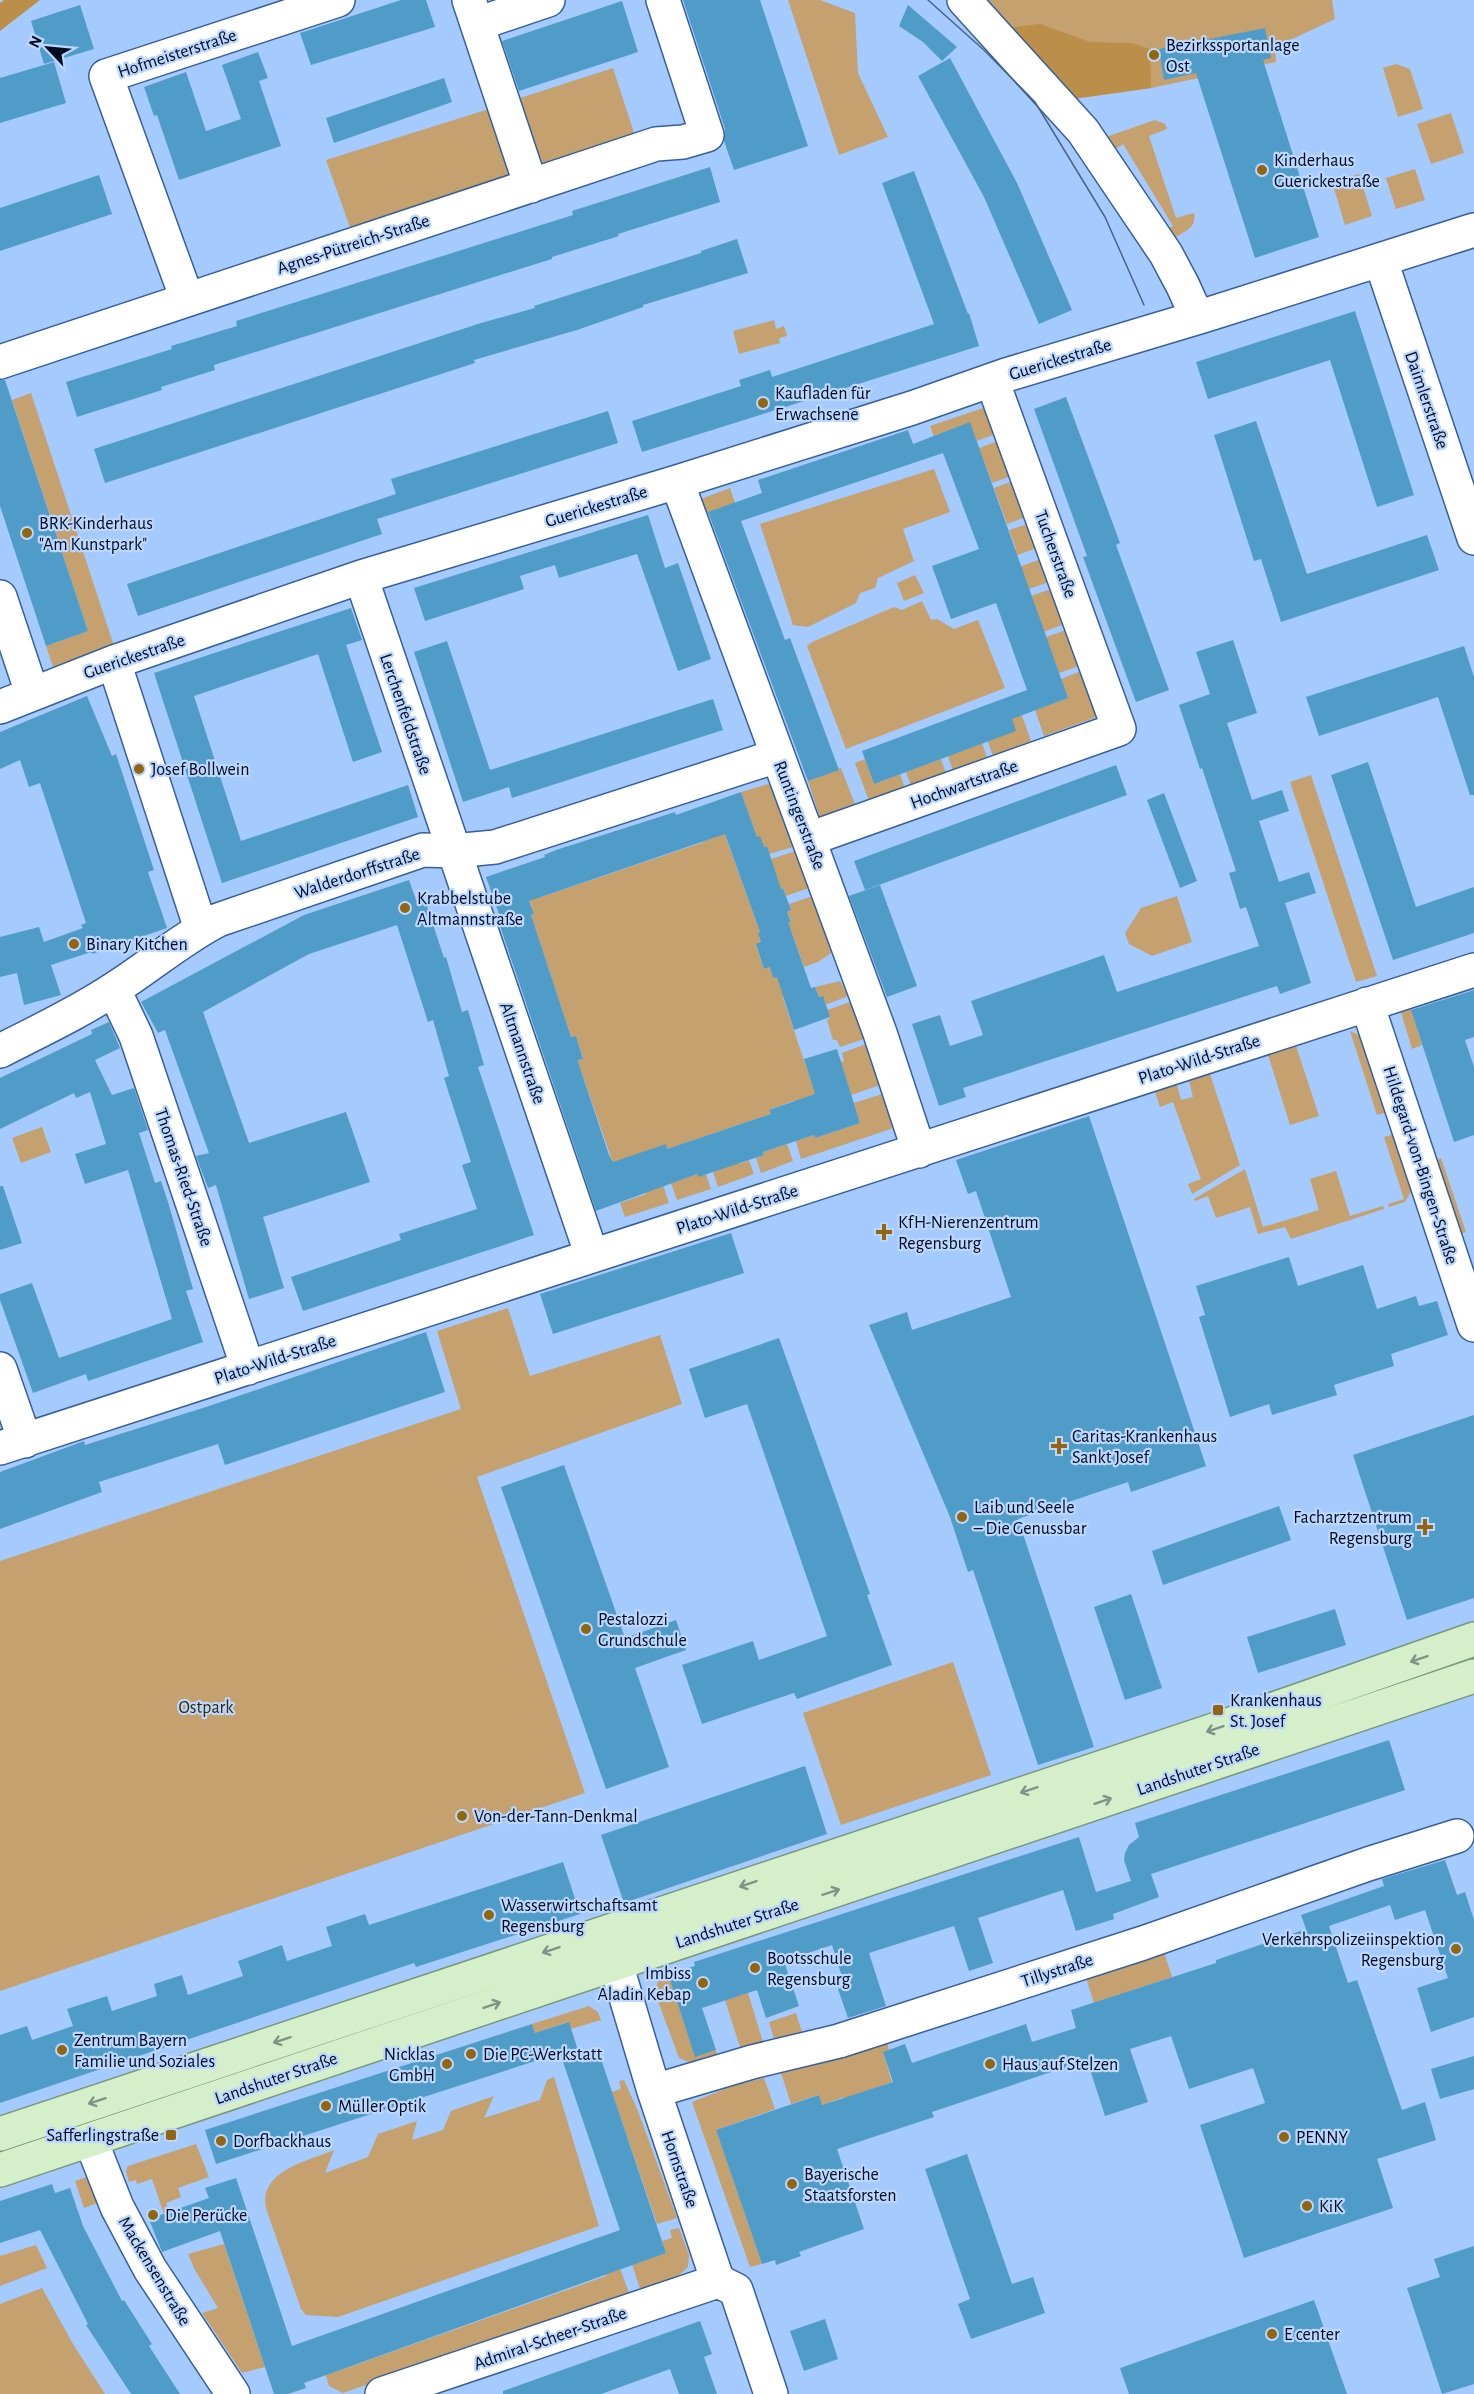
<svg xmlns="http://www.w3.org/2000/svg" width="1474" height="2394" viewBox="0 0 1474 2394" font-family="'Alegreya Sans',sans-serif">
<rect width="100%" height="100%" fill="#a5cafe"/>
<path fill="#c4a16e" d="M788,0H820L855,13L858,73L888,137L839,155Z
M981,0H1332L1335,19L1275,47L1276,62L1151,88L1073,99Z
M1396,64L1410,69L1423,109L1398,117L1383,68Z
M613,68L635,136L535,168L514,100Z
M489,109L511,175L351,230L326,160Z
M1451,113L1464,153L1431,164L1417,124Z
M1155,120L1165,124L1167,129L1149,136L1176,218L1194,213C1197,228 1185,231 1174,238L1165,231L1173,226L1123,144L1109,153L1103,138Z
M1415,169L1425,200L1396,209L1386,178Z
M1359,174L1372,216L1345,225L1332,182Z
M774,320L776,329L784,326L787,336L779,338L780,343L739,354L733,331Z
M31,393L115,649L54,670L46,646L88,631L12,400Z
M983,408L987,411L996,434L977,441L969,423L937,435L935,440L930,426Z
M998,441L1011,476L992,483L979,448Z
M934,469L950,512L903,529L914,561L878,578L875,588L860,593L856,603L808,627L793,625L760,524Z
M1013,481L1026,517L1007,524L994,488Z
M730,488L735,503L706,513L701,499Z
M1028,524L1037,548L1012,557L1010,552L1016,549L1009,530Z
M1041,559L1049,582L1029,589L1016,568Z
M915,575L924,593L904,601L897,583Z
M1051,589L1064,624L1044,632L1031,596Z
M922,601L931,620L937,619L954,629L978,620L1005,688L846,749L807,646L812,642L894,607L902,610Z
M1066,630L1079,666L1059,673L1046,637Z
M1081,671L1096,715L1094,718L1044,736L1035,710L1068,698L1061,679Z
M1020,710L1031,741L993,756L988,742L1010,714Z
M982,743L987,758L953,771L948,756Z
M865,759L874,784L900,774L905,788L869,801L855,763Z
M941,759L946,773L911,786L906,772Z
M841,768L856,807L823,819L820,818L808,781Z
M1311,775L1377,976L1356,982L1290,782Z
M768,784L771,786L793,847L769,854L767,846L764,847L757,837L741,792Z
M724,832L760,932L758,933L761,942L756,945L764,969L770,967L773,978L802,969L783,998L818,1102L793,1101L769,1110L771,1114L667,1149L666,1145L615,1169L580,1068L578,1060L583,1058L576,1036L571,1037L531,915L534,914L528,897L539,893L541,897L701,843Z
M796,851L809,888L786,896L783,888L779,889L771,859Z
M813,896L831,953L818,962L804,967L788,922L791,921L787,912L791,910L789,904Z
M1177,896L1192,942L1152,956L1129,944L1125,933L1141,908Z
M840,981L848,996L825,1005L819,997L815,987Z
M850,1002L864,1039L840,1047L837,1040H833L827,1020L830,1018L827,1010Z
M1411,1009L1422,1045L1412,1049L1401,1012Z
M1350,1031L1361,1036L1388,1112L1377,1115Z
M866,1044L880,1085L851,1095L841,1062L844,1061L842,1053Z
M1296,1046L1319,1116L1290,1125L1268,1055Z
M1210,1074L1240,1165L1192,1194L1188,1184L1201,1179L1173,1102L1160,1107L1155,1092L1177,1085L1181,1100L1193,1097L1189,1081Z
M882,1094L893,1126L891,1129L801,1159L796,1141L814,1135L815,1138L860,1123L854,1103Z
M42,1127L51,1152L21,1163L12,1138Z
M1395,1134L1412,1190L1405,1202L1389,1207L1388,1204L1404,1199L1384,1137Z
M787,1144L793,1161L761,1173L756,1158L764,1155L763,1152Z
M1441,1158L1466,1232L1454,1236L1431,1163Z
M749,1160L754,1174L718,1187L713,1172L738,1161L740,1164Z
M1245,1169L1263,1227L1319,1210L1310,1179L1336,1171L1350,1216L1383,1206L1384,1209L1291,1239L1285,1227L1258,1234L1250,1207L1216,1218L1208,1196L1195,1201L1194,1199Z
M697,1174H706L711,1189L677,1200L671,1183Z
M663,1185L669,1203L625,1217L620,1203L646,1194L645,1191Z
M508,1308L530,1376L660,1335L682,1404L477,1477L585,1793L0,1991V1561L461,1409L437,1331Z
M953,1662L991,1775L841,1825L803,1713Z
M1163,1949L1172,1977L1094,2003L1085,1975Z
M668,1974L695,2056L716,2050L717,2055L692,2063L679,2058L655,1993L658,1980Z
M748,1993L763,2042L740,2047L725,2000Z
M589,2006L598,2012L601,2020L571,2029L568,2022L535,2033L532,2024Z
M796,2013L802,2032L774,2039L769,2022Z
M887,2043L889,2050L883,2052L892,2082L852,2096L848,2108L844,2097L822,2105L818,2095L791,2104L781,2073L829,2061Z
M554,2077L599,2226L338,2317L306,2315L301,2309L266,2208C258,2171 308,2161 334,2150L325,2173L368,2157L378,2134L417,2121L412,2140L443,2130L451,2111L494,2096L484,2118L540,2100L547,2080Z
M764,2078L775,2109L716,2130L762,2264L750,2267L692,2102L732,2086Z
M624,2080L638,2111L677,2218L657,2224L612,2092L621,2089L619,2081Z
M196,2144L209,2177L178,2188L181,2197L166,2203L169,2212L164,2214L152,2179L137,2184L136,2180L129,2182L126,2171L128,2166Z
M90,2176L100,2202L84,2208L75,2181Z
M679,2228L689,2255L688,2267L677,2277L640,2289L632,2264L666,2253L662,2241L672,2238L670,2230Z
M608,2235L629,2293L343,2393L329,2386L315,2338L321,2336L335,2372L606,2276L593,2239Z
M224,2244L265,2367L242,2373L202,2313L218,2308L195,2270L188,2254Z
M36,2245L47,2268L0,2286V2256Z
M42,2288L73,2344L105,2394H0V2304Z"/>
<path fill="#bb8f4a" d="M4,0H40L0,31V3Z
M1040,24L1090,42L1132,43L1150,49L1151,88L1073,99L1008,28Z"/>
<path fill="#4f9cc9" d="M401,0H426L435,27L311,65L300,33Z
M683,0H760L808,146L734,170L724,141L725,129Z
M622,1L638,52L519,91L502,41Z
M80,5L94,49L44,64L31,21Z
M908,5L957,47L942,61L923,42L899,26Z
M1265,28L1271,58L1263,60L1319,237L1255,258L1196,73L1164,80L1159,49Z
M258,52L268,78L259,81L281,146L179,180L157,115L154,116L144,87L186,72L206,131L241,119L222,65Z
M950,58L1017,183L1072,310L1039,324L984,197L918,76Z
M54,62L66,103L0,123V78Z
M444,78L452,102L334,143L326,118Z
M710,167L720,202L618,234L619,236L552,257V259L523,268L214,365L215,370L161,387L162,390L77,417L66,382L172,349L171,346L237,326L236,321L573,215L572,211Z
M914,171L968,314L969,313L979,346L642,452L632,421L741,386L739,380L770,370L772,377L934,324L882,183Z
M99,175L112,214L0,251V208Z
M737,239L748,273L643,305V307L577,330L474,360L475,363L105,483L94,449L481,323L535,308L534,306L701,253V251Z
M1355,311L1414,495L1377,507L1330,360L1208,399L1196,362Z
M0,380H5L88,631L46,646L0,506Z
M1066,397L1120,543L1116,545L1169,690L1136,702L1083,557L1087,556L1034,409Z
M608,411L618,443L377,519L382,534L138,616L127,584L396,494L391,479Z
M1256,421L1307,574L1427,535L1439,570L1281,622L1261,559L1254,561L1214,435Z
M970,422L1068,698L1012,719L1016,731L874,784L862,751L1027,690L996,603L951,619L932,566L979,549L943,453L741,521L785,640L790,638L839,770L808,781L708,512L762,493L758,480L908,430L913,444Z
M648,515L665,568L678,563L711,659L678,671L637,554L559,578L555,565L520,576L524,589L425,621L414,588Z
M351,608L362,640L346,645L382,752L353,762L318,654L194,696L219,773L241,841L408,785L418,817L222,883L154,673Z
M1233,640L1257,713L1227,723L1252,800L1282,790L1289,811L1259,821L1279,882L1309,872L1316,893L1285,903L1311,983L1280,994L1277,986L963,1088L966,1097L939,1106L912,1024L940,1015L950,1046L983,1035L971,1001L1104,955L1117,992L1259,946L1246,907L1240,909L1229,873L1236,871L1202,768L1200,769L1179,705L1210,694L1196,652Z
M447,641L490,770L713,699L723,730L512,798L509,787L463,802L414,652Z
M1464,646L1474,677V795H1470L1438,697L1319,736L1306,697Z
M87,696L112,756L116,754L154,870L148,872L167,928L92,954L91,952L51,965L61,995L24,1005L17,973L0,977V937L39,927L44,942L83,928L81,925L86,923L40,783L29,787L20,760L0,769V732Z
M1368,762L1416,907L1474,887V933L1393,960L1331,775Z
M1116,765L1127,795L865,890L854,861Z
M741,792L757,837L760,836L764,847L767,846L781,889L783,888L791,910L787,912L791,922H788L811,988L815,987L819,997L823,996L830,1017L794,1030L777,977L773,978L770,967L764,969L756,944L761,942L758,933L760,932L725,834L529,901L534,914L531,915L571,1037L576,1036L583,1059L578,1060L580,1068L609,1155L613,1162L666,1144L667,1149L771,1114L769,1110L815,1094L804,1059L837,1049L860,1123L815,1138L814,1135L763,1152L764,1155L698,1177L697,1174L596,1211L500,926L503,925L486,877L545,857L544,855L556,850L675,812L676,815Z
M1164,793L1197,881L1180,888L1147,800Z
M409,880L416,900L424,897L444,958L446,957L462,1012L468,1010L484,1065L478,1067L534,1235L303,1311L291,1277L401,1240L399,1234L477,1209L462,1165L471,1162L444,1078L449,1076L433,1020L428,1022L397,925L309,954L203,1012L249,1143L346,1112L370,1182L263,1217L284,1288L249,1299L216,1185L208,1188L196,1156L209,1153L165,1030L158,1033L141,1002L304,915Z
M880,885L917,986L887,997L849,896Z
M1474,990V1037L1465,1040L1474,1067V1135L1454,1142L1411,1010Z
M109,1022L120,1048L95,1060L112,1095L134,1088L148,1130L139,1133L155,1183L161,1181L168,1202L193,1289L186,1291L203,1342L88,1381L86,1374L33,1393L0,1300V1294L32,1283L59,1358L172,1319L128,1170L85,1184L75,1154L106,1144L90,1092L76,1098L74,1093L0,1129V1078L92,1034L91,1030Z
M1089,1116L1206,1466L1131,1492L1128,1482L1018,1519L1094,1747L1038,1765L973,1570L968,1572L950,1517L869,1325L907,1312L912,1330L1011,1297L976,1191L968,1194L956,1160Z
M0,1186H3L22,1243L0,1250Z
M731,1233L744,1273L553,1334L540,1294Z
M1289,1257L1298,1286L1363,1265L1377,1309L1416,1296L1419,1306L1437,1301L1448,1335L1391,1354L1394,1366L1334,1385L1337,1395L1272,1415L1269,1404L1230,1417L1199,1317L1205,1315L1196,1286Z
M426,1332L445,1392L225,1465L218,1444L99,1482L102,1492L0,1529V1472L84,1441L85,1445L206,1407Z
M779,1338L870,1594L867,1595L892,1665L797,1699L794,1693L702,1724L682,1665L753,1641L759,1660L827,1636L747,1404L705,1418L689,1369Z
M1474,1415V1598L1407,1620L1353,1455Z
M564,1465L625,1638L676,1620L686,1650L635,1668L669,1767L606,1789L501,1487Z
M1279,1506L1291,1540L1163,1585L1152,1551Z
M1131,1594L1162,1688L1125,1700L1094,1607Z
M1335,1609L1346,1645L1258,1673L1247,1637Z
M1389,1740L1405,1790L1151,1874L1159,1897L1113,1914L1114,1919L1076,1931L1063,1890L978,1918L993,1963L969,1971L954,1926L869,1953L886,2006L848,2018L838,1989L845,1986L832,1945L784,1961L799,2006L766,2018L757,1990L702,2008L716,2050L695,2057L668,1974L695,1966L694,1962L1079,1837L1096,1892L1131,1881L1124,1860L1125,1853L1129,1845L1139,1837L1135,1823Z
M805,1766L827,1834L624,1903L601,1835Z
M1445,1860L1457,1895L1465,1892L1474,1920V2017L1431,2032L1417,1988L1448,1978L1425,1910L1395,1920L1390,1905L1329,1926L1348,1983L1357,1980L1402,2110L1425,2102L1436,2140L1377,2159L1393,2208L1244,2258L1200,2125L1265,2103L1253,2068L1189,2089L1171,2036L1130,2049L1148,2102L1105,2116L1087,2060L932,2112L934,2117L837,2149L864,2229L799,2252L801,2256L776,2265L775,2260L762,2264L716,2130L819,2095L822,2105L893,2082L883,2052L905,2044L912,2063L1026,2024L1032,2042L1076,2028L1071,2010L1216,1963V1960L1306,1929L1301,1915L1384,1886L1382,1879Z
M563,1862L580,1914L416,1967L414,1963L0,2103V2035L27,2026L32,2040L73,2026L67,2009L107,1996L112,2011L157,1996L154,1984L182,1975L188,1995L243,1976L238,1961L282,1945L287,1961L332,1946L326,1927L365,1914L369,1925Z
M569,2022L582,2063L600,2056L666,2253L304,2383L306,2388L288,2394H274L220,2231L162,2252L149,2219L209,2198L205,2188L236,2178L292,2346L620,2230L560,2053L216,2164L205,2130L532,2024L535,2033Z
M1474,2056V2089L1440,2099L1431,2069Z
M967,2154L1012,2284L1033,2277L1045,2313L971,2339L958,2304L970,2299L925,2169Z
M52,2184L55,2193L70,2188L83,2226L122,2301L124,2300L152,2344L149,2346L180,2394H131L86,2325L88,2324L40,2230L0,2243V2201Z
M1474,2246V2384L1442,2394L1407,2288L1440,2277L1434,2259Z
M1314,2300L1347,2394H1129L1120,2368Z
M825,2319L838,2359L804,2371L790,2331Z
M700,2321L712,2354L704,2357L717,2394H679L670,2369L601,2394H503V2391Z"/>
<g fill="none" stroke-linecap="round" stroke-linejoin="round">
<defs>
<path id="minor" d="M469,0L531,186
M964,0L1083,131L1166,254L1183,286L1197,317
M477,24L548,0
M1381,261L1474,538
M187,299L106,76L338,0
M0,362L656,144L683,142L707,135L663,0
M677,482L880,1033L919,1151
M361,577L592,1256
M0,597L32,693
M114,662L201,929
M0,707L114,662L361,577L677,482L912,408L1006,375L1206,315L1474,230
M809,839L1119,729L992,380
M114,990L136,1036L248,1368
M1367,1004L1474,1325
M0,1051C39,1031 78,1013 114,989C149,967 181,939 218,920L423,850L453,851L495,847L777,756
M0,1369L25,1441
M0,1448L1474,970
M608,1937L654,2091L714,2270L718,2281L736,2290L771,2394
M654,2091L752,2062L839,2041L1143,1943L1368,1864L1457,1836
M91,2141L117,2207L150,2269L233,2394
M382,2394L718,2281"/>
<path id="major" d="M0,2134L1211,1731L1474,1639
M0,2170L1474,1676"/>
</defs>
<use href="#minor" stroke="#37609a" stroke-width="36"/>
<use href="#major" stroke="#789878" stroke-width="36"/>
<use href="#minor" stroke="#fff" stroke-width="33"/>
<use href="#major" stroke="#d4efca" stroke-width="33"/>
<path stroke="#4c6387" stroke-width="1.5" d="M928,0L985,51L1035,102L1105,217L1144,305"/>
</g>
<defs><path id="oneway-shaft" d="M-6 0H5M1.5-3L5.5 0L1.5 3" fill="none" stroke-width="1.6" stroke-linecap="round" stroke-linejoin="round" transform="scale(1.5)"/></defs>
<g stroke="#7f9486">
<use href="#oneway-shaft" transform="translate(1419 1659) rotate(161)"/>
<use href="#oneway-shaft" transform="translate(1215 1729) rotate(161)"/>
<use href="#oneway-shaft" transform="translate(1029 1790) rotate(162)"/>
<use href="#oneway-shaft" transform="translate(1103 1801) rotate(-19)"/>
<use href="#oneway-shaft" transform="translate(748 1884) rotate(161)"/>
<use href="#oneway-shaft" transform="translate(831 1892) rotate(-18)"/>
<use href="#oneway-shaft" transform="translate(551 1950) rotate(162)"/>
<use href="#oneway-shaft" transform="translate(492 2005) rotate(-19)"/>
<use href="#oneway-shaft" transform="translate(282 2040) rotate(162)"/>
<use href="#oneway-shaft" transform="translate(97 2101) rotate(162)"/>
</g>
<g fill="#926510" stroke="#bbd7fe" stroke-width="2">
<circle cx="1154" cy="55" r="6"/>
<circle cx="1262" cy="170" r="6"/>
<circle cx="763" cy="403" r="6"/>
<circle cx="27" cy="533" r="6"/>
<circle cx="139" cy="769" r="6"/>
<circle cx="405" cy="908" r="6"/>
<circle cx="74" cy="944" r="6"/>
<path d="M881 1223h6v6h6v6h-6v6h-6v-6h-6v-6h6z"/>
<path d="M1056 1437h6v6h6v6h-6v6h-6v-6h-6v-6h6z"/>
<circle cx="962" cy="1517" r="6"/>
<path d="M1422 1518h6v6h6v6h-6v6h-6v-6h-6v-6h6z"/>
<circle cx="586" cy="1629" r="6"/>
<rect x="1212" y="1704" width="12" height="12" rx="3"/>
<circle cx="462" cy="1816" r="6"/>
<circle cx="489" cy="1915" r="6"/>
<circle cx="1456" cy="1949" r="6"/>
<circle cx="755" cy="1968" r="6"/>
<circle cx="703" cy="1983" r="6"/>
<circle cx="62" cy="2050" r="6"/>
<circle cx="471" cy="2054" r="6"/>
<circle cx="447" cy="2064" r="6"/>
<circle cx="990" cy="2064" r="6"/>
<circle cx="326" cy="2106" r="6"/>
<rect x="165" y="2129" width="12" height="12" rx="3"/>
<circle cx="1284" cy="2137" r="6"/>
<circle cx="221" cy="2141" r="6"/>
<circle cx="792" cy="2184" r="6"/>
<circle cx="1307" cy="2206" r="6"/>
<circle cx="153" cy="2215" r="6"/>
<circle cx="1272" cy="2334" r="6"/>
</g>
<g text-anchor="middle" stroke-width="4.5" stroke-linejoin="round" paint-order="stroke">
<g font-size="18" fill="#000b21" stroke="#bbd7fe" text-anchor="start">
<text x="1166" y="51">Bezirkssportanlage<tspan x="1166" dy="21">Ost</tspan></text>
<text x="1274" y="166">Kinderhaus<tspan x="1274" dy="21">Guerickestraße</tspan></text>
<text x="775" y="399">Kaufladen für<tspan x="775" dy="21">Erwachsene</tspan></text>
<text x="39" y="529">BRK-Kinderhaus<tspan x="39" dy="21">"Am Kunstpark"</tspan></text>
<text x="151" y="775">Josef Bollwein</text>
<text x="417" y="904">Krabbelstube<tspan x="417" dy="21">Altmannstraße</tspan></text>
<text x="86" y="950">Binary Kitchen</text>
<text x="898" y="1228">KfH-Nierenzentrum<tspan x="898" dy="21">Regensburg</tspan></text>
<text x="1072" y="1442">Caritas-Krankenhaus<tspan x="1072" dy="21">Sankt Josef</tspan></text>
<text x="974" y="1513">Laib und Seele<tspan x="974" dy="21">– Die Genussbar</tspan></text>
<text x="1412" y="1523" text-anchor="end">Facharztzentrum<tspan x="1412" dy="21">Regensburg</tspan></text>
<text x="598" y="1625">Pestalozzi<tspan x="598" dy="21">Grundschule</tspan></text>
<text x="1230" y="1706">Krankenhaus<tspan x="1230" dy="21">St. Josef</tspan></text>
<text x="474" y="1822">Von-der-Tann-Denkmal</text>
<text x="501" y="1911">Wasserwirtschaftsamt<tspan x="501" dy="21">Regensburg</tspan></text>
<text x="1444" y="1945" text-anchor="end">Verkehrspolizeiinspektion<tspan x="1444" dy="21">Regensburg</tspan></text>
<text x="767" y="1964">Bootsschule<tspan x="767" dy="21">Regensburg</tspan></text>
<text x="691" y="1979" text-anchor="end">Imbiss<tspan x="691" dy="21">Aladin Kebap</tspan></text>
<text x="74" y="2046">Zentrum Bayern<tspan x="74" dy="21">Familie und Soziales</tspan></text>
<text x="435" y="2060" text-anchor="end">Nicklas<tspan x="435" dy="21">GmbH</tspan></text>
<text x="483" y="2060">Die PC-Werkstatt</text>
<text x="1002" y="2070">Haus auf Stelzen</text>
<text x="338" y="2112">Müller Optik</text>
<text x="159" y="2141" text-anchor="end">Safferlingstraße</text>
<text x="1296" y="2143">PENNY</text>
<text x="233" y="2147">Dorfbackhaus</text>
<text x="804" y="2180">Bayerische<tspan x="804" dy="21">Staatsforsten</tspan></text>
<text x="1319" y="2212">KiK</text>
<text x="165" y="2221">Die Perücke</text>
<text x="1284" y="2340">E center</text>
</g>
<g font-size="18" fill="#000b21" stroke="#bbd7fe">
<text transform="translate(177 53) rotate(-18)" y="6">Hofmeisterstraße</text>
<text transform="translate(353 244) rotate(-18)" y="6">Agnes-Pütreich-Straße</text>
<text transform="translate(1060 359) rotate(-17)" y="6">Guerickestraße</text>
<text transform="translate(1427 400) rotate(71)" y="6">Daimlerstraße</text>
<text transform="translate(596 506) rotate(-17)" y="6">Guerickestraße</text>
<text transform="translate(1056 554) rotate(70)" y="6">Tucherstraße</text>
<text transform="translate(134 656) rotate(-19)" y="6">Guerickestraße</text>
<text transform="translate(406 714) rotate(71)" y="6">Lerchenfeldstraße</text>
<text transform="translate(964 784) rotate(-20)" y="6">Hochwartstraße</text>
<text transform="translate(800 815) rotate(69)" y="6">Runtingerstraße</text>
<text transform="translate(357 873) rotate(-18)" y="6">Walderdorffstraße</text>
<text transform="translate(523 1053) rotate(71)" y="6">Altmannstraße</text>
<text transform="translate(1199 1059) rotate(-18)" y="6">Plato-Wild-Straße</text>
<text transform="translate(1421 1165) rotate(72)" y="6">Hildegard-von-Bingen-Straße</text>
<text transform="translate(184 1177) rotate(71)" y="6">Thomas-Ried-Straße</text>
<text transform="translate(737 1209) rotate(-18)" y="6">Plato-Wild-Straße</text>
<text transform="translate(275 1359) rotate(-18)" y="6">Plato-Wild-Straße</text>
<text transform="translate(1198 1769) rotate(-19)" y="6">Landshuter Straße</text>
<text transform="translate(737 1923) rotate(-18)" y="6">Landshuter Straße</text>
<text transform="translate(1057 1970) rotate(-18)" y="6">Tillystraße</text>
<text transform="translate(276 2078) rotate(-19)" y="6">Landshuter Straße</text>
<text transform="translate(680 2169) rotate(71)" y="6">Hornstraße</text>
<text transform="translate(155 2271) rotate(59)" y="6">Mackensenstraße</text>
<text transform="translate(550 2338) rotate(-19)" y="6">Admiral-Scheer-Straße</text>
</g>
<g font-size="18" fill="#382606" stroke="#bbd7fe">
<text x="206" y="1713">Ostpark</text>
</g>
</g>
<g transform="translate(48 48) rotate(296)" stroke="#bbd7fe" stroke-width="4.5" paint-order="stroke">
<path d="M0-4.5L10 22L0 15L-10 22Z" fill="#000b21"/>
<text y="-9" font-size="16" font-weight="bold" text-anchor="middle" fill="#000b21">N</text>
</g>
</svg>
